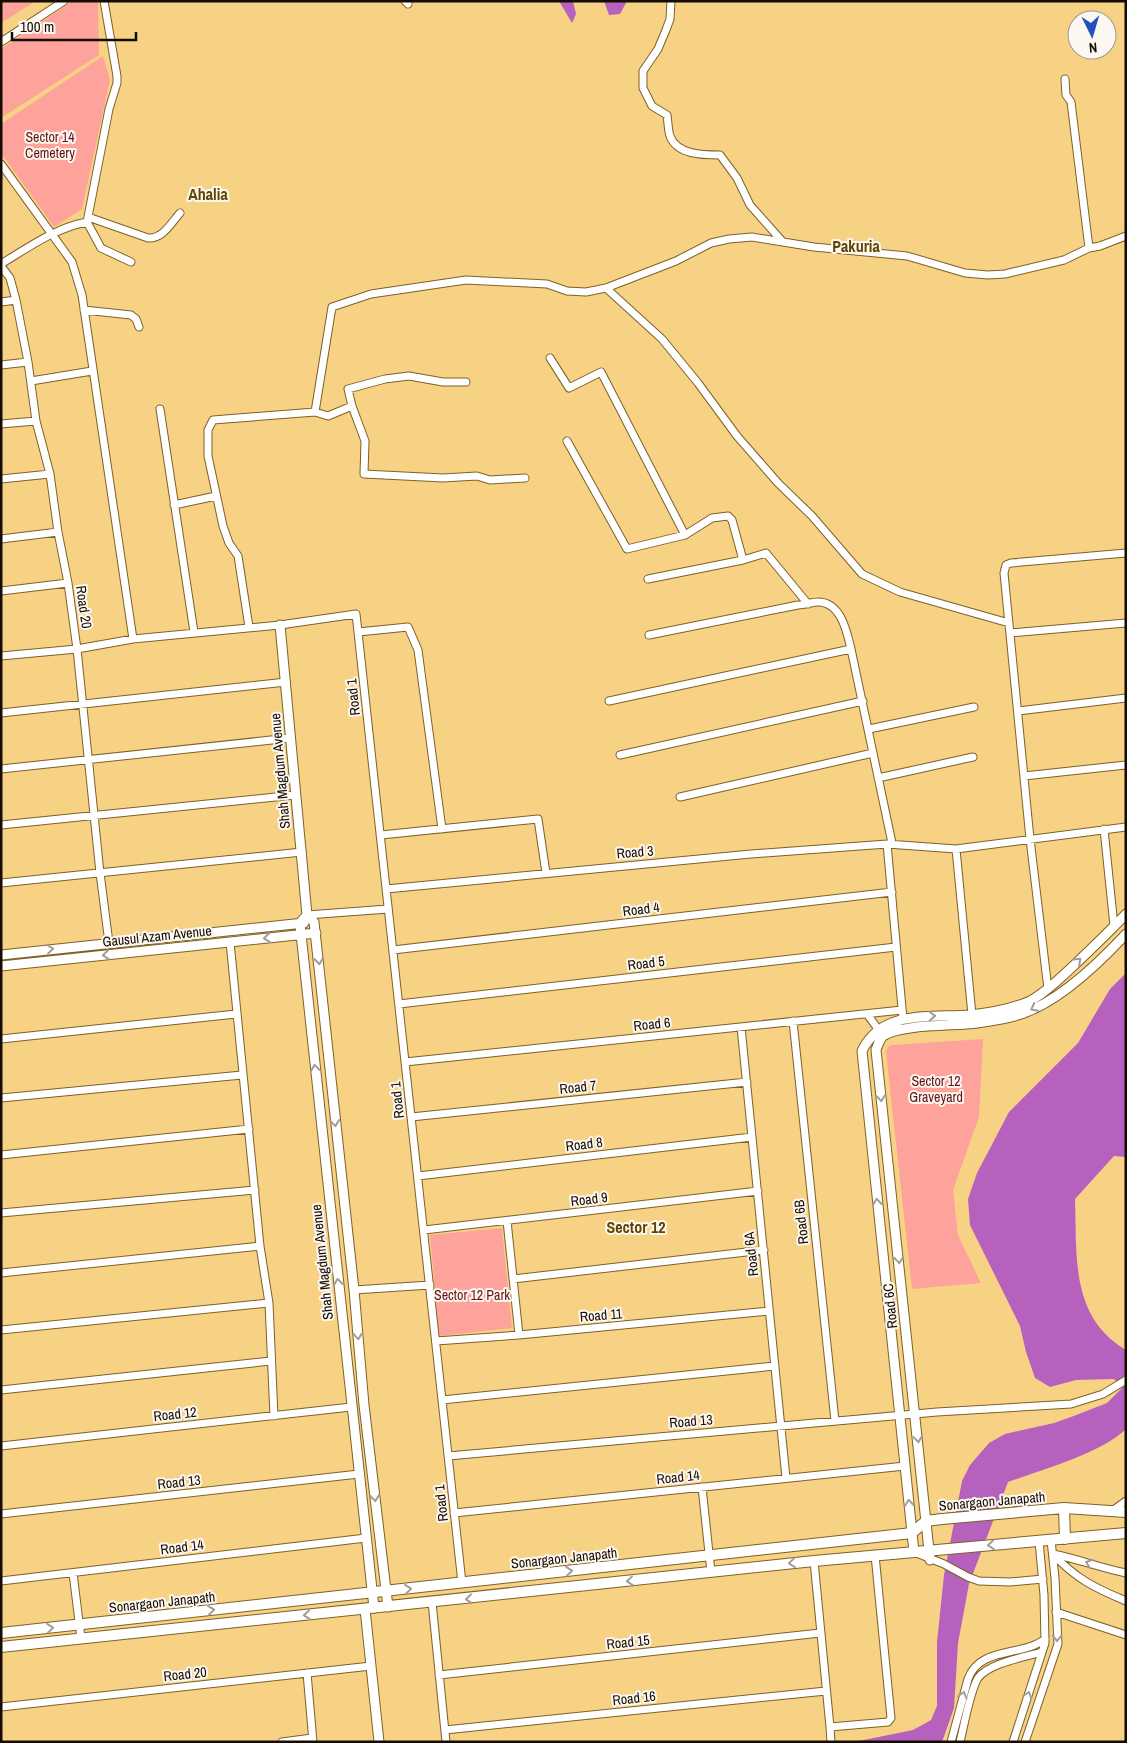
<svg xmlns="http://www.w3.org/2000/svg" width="1127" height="1743" viewBox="0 0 1127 1743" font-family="'Archivo Narrow',sans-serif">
<rect width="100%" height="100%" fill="#f8d284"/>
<path fill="#fea29c" d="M1,1H36L1,23Z
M73,1H98L99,55L1,118V49Z
M103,56L110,80L82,209L54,227L1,153V140L3,139L1,136V124Z
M983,1039L979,1117L953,1190L958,1235L981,1283L912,1289L886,1052L888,1047L892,1045Z
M502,1228L512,1328L439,1336L430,1235Z"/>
<path fill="#b761bf" d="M559,1H573L576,14L572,23Z
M604,1H627L620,14L609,15Z
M1126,973V1157L1114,1156L1075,1199C1077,1256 1070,1317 1126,1350V1429C1102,1453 1041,1470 1008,1482L969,1584L958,1643L954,1708L942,1742H854L913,1730L931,1720L937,1706V1642L944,1575L962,1481L970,1465L989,1443L1005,1434L1054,1423L1071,1417L1107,1403L1122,1388L1114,1379L1076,1380L1050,1387L1035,1378L1026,1352L1020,1326L970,1225L968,1199L977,1173L1009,1112L1078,1043L1110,989Z"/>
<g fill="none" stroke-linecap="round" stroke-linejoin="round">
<defs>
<path id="minor" d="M405,1L408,4
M671,1L670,19L666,30L658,49L643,71V88L652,106L667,115C668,121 668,130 670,136C677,155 703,155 720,155L737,178L750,205L782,241
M1,42L64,1
M1065,79L1066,95L1071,102L1089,248
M1,164L72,262L82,295L133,639
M88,217L148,238C163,239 171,223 180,213
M87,222L101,248L131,262
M1,264C29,247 55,228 87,222L109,109L117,83V76L104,1
M1,266L10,278L16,300L28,362L36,421L50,474L58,532L68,583L77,649L100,873L109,943
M606,288L662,339L698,383L737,436L778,483L812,516L862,574L900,592L1009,623
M1,302L16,300
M84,310L131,315L136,319L139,327
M550,358L569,388L601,372L685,535
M1,365L28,362
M31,381L92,371
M466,382H443L409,376L385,379L348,389L352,406L365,441L364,474L443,478L477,476L490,480L525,478
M160,409L194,632
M315,412L332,307L371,294L466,280L547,284L567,291L586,292L606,288L676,261L711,243L729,239L752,237L814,247L907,256L965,273L988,275L1005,274L1064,260L1089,248L1100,246L1126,236
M1,424L36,421
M567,441L627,549L685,535L712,518L728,516L732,520L743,560
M1,479L50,474
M174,505L216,496
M1,539L58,532
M648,579L743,560L766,553L808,604
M1,591L68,583
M249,627L238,556L229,543L223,526L208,456V430L213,420L315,412L328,416L352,406
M358,632L408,627L418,650L442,829
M1010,633L1126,623
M649,635L798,605C805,605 812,602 818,602C841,602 847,632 851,649L892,843
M1,656L77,649L133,639L280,625L356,614L462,1583
M609,701L851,649
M1018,711L1126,698
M1,713L286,682
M869,729L974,707
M620,755L863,701
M1,769L290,738
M1024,776L1126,765
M878,778L973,757
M680,797L873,753
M1,825L295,795
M1104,829L1114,926
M381,835L538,819L546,873
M887,844L903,1019
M956,849L972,1015
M1,883L302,852
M386,889L751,854L887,844L956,849L1126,827
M307,915L388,909
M230,942L260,1246L269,1303L274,1416
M393,950L892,892
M1048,989L1030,839L1004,573L1006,565L1011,563L1126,553
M399,1004L896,947
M867,1014L878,1029
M793,1021L835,1421
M741,1027L786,1478
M1,1039L236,1014
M405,1062L902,1010
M1,1098L242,1075
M411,1117L747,1082
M1,1155L249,1129
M418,1176L752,1137
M1,1213L255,1190
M507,1221L519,1335
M424,1230L758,1191
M1,1273L260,1246
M513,1279L764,1250
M354,1290L430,1285
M1,1330L269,1303
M436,1341L519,1335L769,1311
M1,1390L271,1361
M442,1400L775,1366
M1,1446L351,1407
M448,1456L937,1412L1071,1404L1103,1394L1126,1380
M702,1487L711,1572
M1112,1511L1126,1501
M454,1513L905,1466
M1,1514L359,1474
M914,1552L944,1564L968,1577L979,1581L1010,1582L1043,1579
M1053,1554C1076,1579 1095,1588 1126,1601
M1053,1554C1078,1559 1101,1568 1126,1573
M814,1561L830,1727
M73,1573L81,1638
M1,1581L366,1538
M432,1602L446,1742
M1056,1612L1126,1635
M307,1673L313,1742
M439,1675L820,1633
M1,1707L371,1666
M445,1730L826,1691
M282,1742L312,1738
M831,1742L830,1727L888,1722L891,1718L875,1555
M951,1742L968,1679C980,1646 1022,1657 1045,1639
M960,1742C964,1726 970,1691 978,1678C989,1663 1025,1657 1042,1652
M1013,1742L1045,1643L1044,1595L1039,1541
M1025,1742L1058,1644L1055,1578L1051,1540"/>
<path id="tertiary" d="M280,625L307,915L314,922L354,1290L364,1405L388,1607
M307,915L300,923L301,934L374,1608
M1,955L304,923
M1,966L316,933
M914,1552L862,1051C882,1009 931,1018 970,1015C989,1013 1012,1009 1030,1001C1045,993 1057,981 1069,970C1088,952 1108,933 1126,914
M930,1560L876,1050C878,1045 879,1040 883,1036C899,1024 955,1026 977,1023C991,1021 1007,1019 1021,1014C1058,1002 1100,962 1126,934
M365,1609L379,1742"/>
<path id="secondary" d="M1064,1508L1065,1539
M1,1633L912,1533L926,1521L942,1519L1064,1508L1126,1512
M1,1647L814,1561L1126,1533"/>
</defs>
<use href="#minor" stroke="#7d6126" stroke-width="9"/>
<use href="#tertiary" stroke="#7d6126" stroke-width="11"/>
<use href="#secondary" stroke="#7d6126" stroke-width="12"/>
<use href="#minor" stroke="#fff" stroke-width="7"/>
<use href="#tertiary" stroke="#fff" stroke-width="9"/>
<use href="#secondary" stroke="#fff" stroke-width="10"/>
</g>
<defs><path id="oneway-chevron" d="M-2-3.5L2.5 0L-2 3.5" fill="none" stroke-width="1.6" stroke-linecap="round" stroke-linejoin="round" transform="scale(1.25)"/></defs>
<g stroke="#a29d99">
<use href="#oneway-chevron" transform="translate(267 938) rotate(174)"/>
<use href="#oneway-chevron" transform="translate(50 949) rotate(-6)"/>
<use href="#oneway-chevron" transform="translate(106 955) rotate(174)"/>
<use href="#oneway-chevron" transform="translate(319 961) rotate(84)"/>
<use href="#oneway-chevron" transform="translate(1078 961) rotate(-43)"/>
<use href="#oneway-chevron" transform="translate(1034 1008) rotate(153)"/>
<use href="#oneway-chevron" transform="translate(932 1016) rotate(-2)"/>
<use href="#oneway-chevron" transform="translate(315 1068) rotate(-96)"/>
<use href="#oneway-chevron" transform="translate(881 1098) rotate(84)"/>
<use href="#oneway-chevron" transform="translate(335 1123) rotate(84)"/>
<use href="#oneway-chevron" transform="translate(877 1202) rotate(-96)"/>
<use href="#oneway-chevron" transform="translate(899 1260) rotate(84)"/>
<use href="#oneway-chevron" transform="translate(338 1282) rotate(-96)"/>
<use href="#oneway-chevron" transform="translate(358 1336) rotate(85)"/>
<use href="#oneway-chevron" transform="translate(918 1439) rotate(84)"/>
<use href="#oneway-chevron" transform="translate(375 1498) rotate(83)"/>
<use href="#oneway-chevron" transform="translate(909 1503) rotate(-96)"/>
<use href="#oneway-chevron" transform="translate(991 1545) rotate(175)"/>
<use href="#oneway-chevron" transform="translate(792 1563) rotate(174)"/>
<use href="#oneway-chevron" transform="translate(1089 1563) rotate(-160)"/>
<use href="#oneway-chevron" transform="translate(569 1571) rotate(-6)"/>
<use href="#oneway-chevron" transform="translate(630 1581) rotate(174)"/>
<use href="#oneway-chevron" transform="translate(408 1589) rotate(-6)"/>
<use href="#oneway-chevron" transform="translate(469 1599) rotate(174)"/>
<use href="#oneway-chevron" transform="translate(211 1610) rotate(-6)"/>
<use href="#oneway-chevron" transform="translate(307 1615) rotate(174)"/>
<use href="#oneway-chevron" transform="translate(50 1628) rotate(-6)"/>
<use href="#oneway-chevron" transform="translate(1057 1638) rotate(90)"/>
<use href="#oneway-chevron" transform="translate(963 1695) rotate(-75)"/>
<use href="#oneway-chevron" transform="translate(1028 1695) rotate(-72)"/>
</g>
<g text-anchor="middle" stroke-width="4" stroke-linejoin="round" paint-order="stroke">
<g font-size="14" fill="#651115" stroke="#fcf8f1">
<text x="50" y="142">Sector 14<tspan x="50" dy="16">Cemetery</tspan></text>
<text x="936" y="1086">Sector 12<tspan x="936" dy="16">Graveyard</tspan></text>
<text x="472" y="1300">Sector 12 Park</text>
</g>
<g font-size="14" fill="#160b00" stroke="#fcf8f1">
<text transform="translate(84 607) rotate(82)" y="5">Road 20</text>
<text transform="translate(353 697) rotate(-96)" y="5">Road 1</text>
<text transform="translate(280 771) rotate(-95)" y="5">Shah Magdum Avenue</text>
<text transform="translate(635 852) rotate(-5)" y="5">Road 3</text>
<text transform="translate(641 909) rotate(-7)" y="5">Road 4</text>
<text transform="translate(157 936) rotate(-6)" y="5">Gausul Azam Avenue</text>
<text transform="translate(646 963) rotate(-7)" y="5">Road 5</text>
<text transform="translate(652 1024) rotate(-6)" y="5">Road 6</text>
<text transform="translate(578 1087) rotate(-6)" y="5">Road 7</text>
<text transform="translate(397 1100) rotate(-96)" y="5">Road 1</text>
<text transform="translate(584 1144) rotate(-7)" y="5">Road 8</text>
<text transform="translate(589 1199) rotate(-7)" y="5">Road 9</text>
<text transform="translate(801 1222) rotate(-96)" y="5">Road 6B</text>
<text transform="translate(751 1254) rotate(-96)" y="5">Road 6A</text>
<text transform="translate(322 1262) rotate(-96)" y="5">Shah Magdum Avenue</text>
<text transform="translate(890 1306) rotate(-96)" y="5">Road 6C</text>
<text transform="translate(601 1315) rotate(-5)" y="5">Road 11</text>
<text transform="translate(175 1414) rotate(-6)" y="5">Road 12</text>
<text transform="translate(691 1421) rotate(-5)" y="5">Road 13</text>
<text transform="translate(678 1477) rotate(-6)" y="5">Road 14</text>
<text transform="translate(179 1482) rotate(-6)" y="5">Road 13</text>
<text transform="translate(992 1501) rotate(-5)" y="5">Sonargaon Janapath</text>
<text transform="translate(441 1503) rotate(-96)" y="5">Road 1</text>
<text transform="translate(182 1547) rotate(-7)" y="5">Road 14</text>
<text transform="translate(564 1558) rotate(-6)" y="5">Sonargaon Janapath</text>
<text transform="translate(162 1602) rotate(-6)" y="5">Sonargaon Janapath</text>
<text transform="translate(628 1642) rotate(-6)" y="5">Road 15</text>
<text transform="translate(185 1674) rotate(-6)" y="5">Road 20</text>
<text transform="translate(634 1698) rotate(-6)" y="5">Road 16</text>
</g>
<g font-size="16" font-weight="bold" fill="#604500" stroke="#fcf8f1">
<text x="208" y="200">Ahalia</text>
<text x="856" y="252">Pakuria</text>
<text x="636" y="1233">Sector 12</text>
</g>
</g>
<rect width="1127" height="1743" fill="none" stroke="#160b00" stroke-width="5"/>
<g transform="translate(1092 35) rotate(175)"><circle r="24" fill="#fcf8f1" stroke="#a09991"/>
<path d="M0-4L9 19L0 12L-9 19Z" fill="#2450be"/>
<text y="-8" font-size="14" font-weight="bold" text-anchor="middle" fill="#160b00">N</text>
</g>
<path d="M12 32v8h124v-8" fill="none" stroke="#160b00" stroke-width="2.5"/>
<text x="20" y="32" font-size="15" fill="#160b00" stroke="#fcf8f1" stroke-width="4" paint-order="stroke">100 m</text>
</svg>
